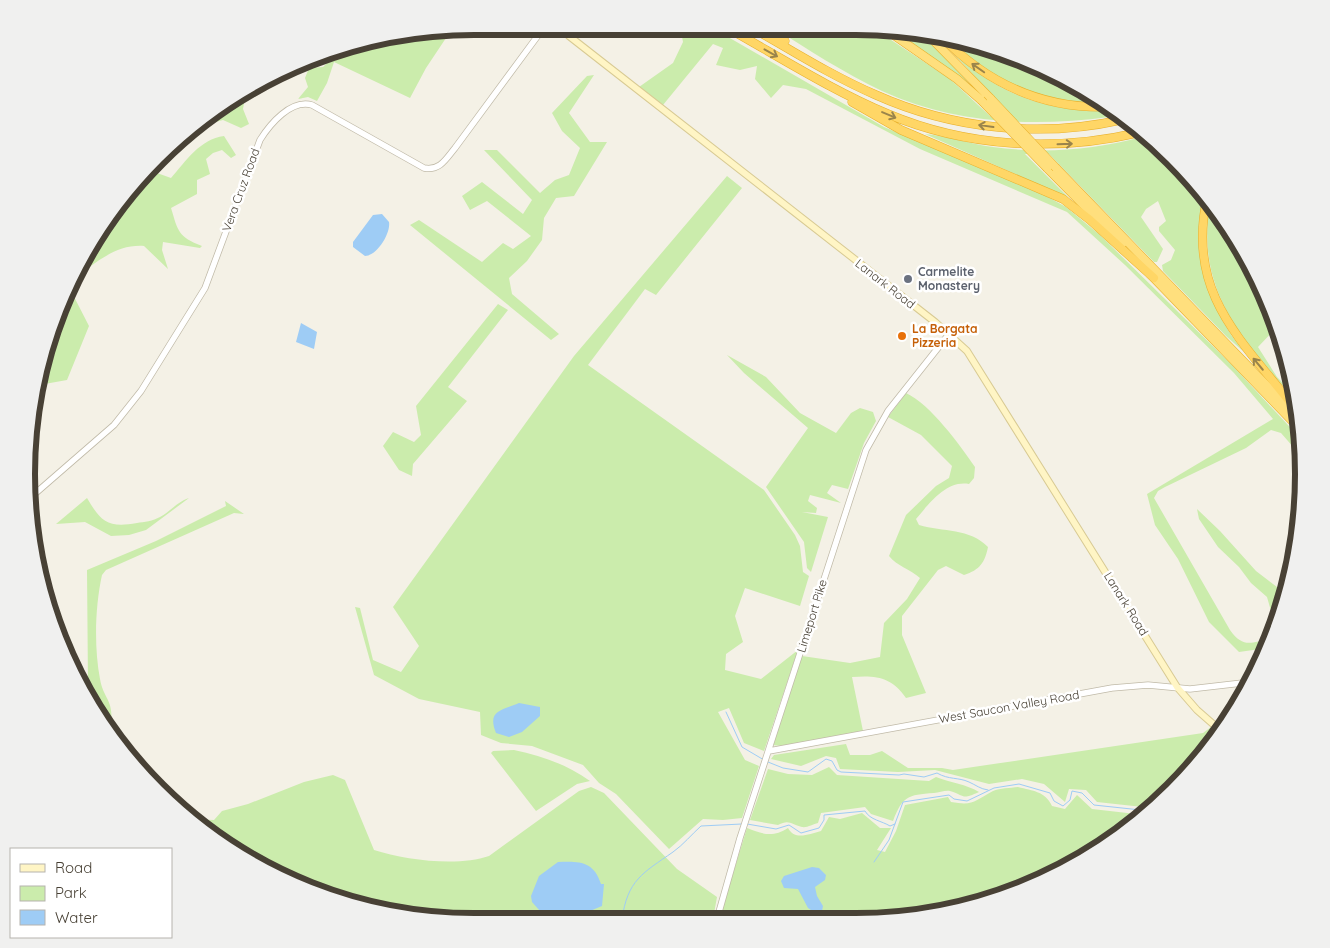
<svg xmlns="http://www.w3.org/2000/svg" width="1330" height="948" viewBox="0 0 1330 948" font-family="Quicksand,sans-serif">
<rect width="100%" height="100%" fill="#f4f1e6"/>
<path fill="#cbecac" d="M680,26H709L884,127L1037,191L1066,207L1100,235L1231,364L1301,439V456L1281,433L1271,430L1246,448L1165,487L1158,491L1154,498L1230,630C1243,648 1250,643 1270,639L1267,648L1239,652L1209,622L1178,559L1155,525L1147,494L1273,419L1234,373L1125,265L1067,212L920,149L806,89L783,85L771,98L755,79L757,66L740,70L716,65L723,48L713,44L663,105L639,87L673,63L683,42Z
M771,26L873,28L950,79L990,116L1014,118L951,51C983,81 1021,102 1064,108C1079,111 1102,105 1113,114L1109,117C1032,127 954,124 882,91C844,73 807,49 771,26Z
M452,29L426,68L410,98L334,62L327,83L317,101L308,97L298,99L308,87L305,78L309,68L323,67L329,61L330,54L358,42Z
M892,30L921,33L970,84L966,82Z
M947,36L1005,58L1009,62L1011,60L1080,86L1100,103C1041,105 987,77 947,36Z
M594,75L569,113L590,142H607L574,196L556,198L544,218L542,240L527,261L509,278L512,294L559,334L551,340L410,225L419,220L482,262L503,243L513,249L531,236L487,201L470,210L462,196L482,182L523,214L532,200L484,150H497L540,193L555,180L569,175L580,148L562,131L552,113L587,76Z
M256,88L245,98L243,109L249,124L241,128L223,120L205,125L201,123L225,102Z
M925,134C948,136 970,144 993,147C1042,154 1094,150 1142,137L1193,179L1204,195C1192,252 1207,307 1244,352L1226,336L1163,271L1162,265L1171,260L1175,250L1159,231V227L1166,221L1158,201L1146,209L1141,217L1163,249L1157,262H1154L1049,154H1025L1069,198Z
M224,136L236,155L231,158L222,150L213,153L206,159L210,174L197,180V194L171,208C178,231 178,237 202,246L200,248L163,242L162,250L168,269L144,246C114,244 93,265 70,282L72,276L138,179L153,165L157,173L171,178C186,161 200,139 224,136Z
M727,176L742,188L656,295L645,289L588,365L764,490L795,535L800,546L803,572L809,576L800,606L745,588L735,616L743,642L726,654L725,670L761,679L798,650L764,751L744,743L729,708L718,712L745,760L759,766L742,818L723,820L703,819L669,849L616,794L599,783L583,765L532,746L501,743L481,735L480,712L419,699L374,675L355,607L360,608L373,660L401,672L419,646L393,607L574,356Z
M1210,202L1244,250L1278,326L1258,347L1277,377L1288,388L1294,390L1297,402C1243,339 1195,293 1210,202Z
M69,287L89,326L67,380L39,385Z
M498,304L508,310L448,387L467,401L413,464L412,476L399,470L383,446L393,432L414,442L421,435L416,406Z
M727,355L766,377L800,413L836,433L851,413L860,408L873,412L876,421L864,443L848,489L832,485L827,493L841,503L810,495L808,501L817,508L816,513L802,512L828,517L811,572L807,568L804,542L766,487L808,428L744,373Z
M906,393C930,404 960,445 975,467L974,478L969,484C946,480 929,504 916,519L919,525C943,532 970,528 988,547C985,562 980,570 964,575L946,566L938,570L902,616V635L926,693L906,698C892,677 876,675 852,677L863,731L781,746L773,745L802,656L850,663L880,657L884,623L907,599L920,578C910,569 897,566 889,556L906,515L936,486L949,478L952,466L921,435L888,417Z
M87,498C101,522 108,528 137,523C144,522 153,521 160,517C171,511 177,502 189,498L146,530L129,535L111,536L85,522L56,524Z
M225,501L244,514L234,513L115,566L106,570L102,575C95,607 94,647 100,679C104,701 114,698 111,727L83,682L88,685L87,570L156,541L226,506Z
M1197,509L1220,531L1256,571L1277,587L1284,601L1275,625L1267,597L1251,583L1239,567L1218,547L1199,519Z
M1211,727L1219,735L1211,747L1152,808L1097,802L1086,790L1069,789L1065,802L1044,784L1022,779L989,784L935,770L898,772L840,769L836,758L826,756L801,766L771,759L774,755L846,744L850,755H870L882,751L908,768H942L953,770L1203,733Z
M514,750C542,756 566,764 590,781L577,784L536,811L491,753L493,751Z
M829,767L837,775L929,781L936,777C951,783 966,784 979,792C961,800 966,796 950,791C945,790 939,793 934,793C907,795 903,796 893,821L871,814L865,807L821,813L818,823C813,824 807,828 802,827C791,824 789,819 778,825L750,820L768,769L788,774L812,775Z
M333,775L345,780L374,850C405,860 458,867 489,856L579,791L591,787L604,793L677,869L717,897L713,919L445,921L358,907L276,875L201,829L191,819L214,820L222,811L248,804L304,782Z
M1018,787C1033,791 1045,791 1052,806L1065,809L1077,795L1092,809L1145,815L1028,888L915,918L719,919L747,828C762,834 773,838 788,828C795,841 809,834 821,831L829,817L840,819L862,813L880,828H891L877,850L885,852L896,831L905,805L948,797L951,802C974,806 974,801 993,791C1000,788 1010,788 1018,787Z"/>
<path fill="#9eccf5" d="M382,214L389,222C391,233 377,256 365,256L353,247V242L373,215Z
M301,323L317,332L314,349L296,342Z
M519,703L540,707V716L522,732L509,737L496,733C487,710 501,711 519,703Z
M558,862C579,861 594,861 601,884H604L602,906L590,911L582,919L573,918L565,911L552,917L547,911H540L532,902L531,896L539,876Z
M812,867L819,868L826,875L825,880L815,887L817,896L823,906L822,911L814,912L808,908L798,889L784,888L781,881L784,876Z"/>
<g fill="none" stroke-linecap="round" stroke-linejoin="round">
<path stroke="#9eccf5" stroke-width="1" d="M726,712L742,747L764,760
M768,762L783,768L808,772L826,759L832,761L837,770L841,772L899,775L904,774L924,777L937,773C949,780 958,777 969,782C976,785 980,789 988,790
M747,824L776,829L789,825L801,833L819,828L824,820V815L865,811C870,820 882,821 890,826L895,824
M874,862L889,840L903,802L949,795L954,799L967,801L994,788L1019,784L1050,793L1054,801L1063,806L1070,800L1072,791L1082,793L1094,805L1150,811
M622,920C627,880 643,873 673,852C683,845 692,834 701,826L742,824"/>
<defs>
<path id="tertiary" d="M30,498L114,425L141,391L205,288L260,140C270,124 291,99 312,105L424,168C440,171 446,159 455,148L545,26
M769,751L1112,688L1148,685L1190,689L1251,682
M717,919L740,838L866,450L888,411L949,334"/>
<path id="secondary" d="M560,26L569,36L935,322L967,351L1177,687L1197,710L1221,731"/>
<path id="trunk" d="M885,29L957,79L981,100
M926,33L991,99
M1047,168L1122,244
M1056,168L1300,420
M1150,274L1300,429"/>
<path id="motorway" d="M724,26C778,56 831,90 888,114C966,147 1055,152 1137,133
M749,26C791,50 832,76 876,95C952,129 1040,138 1121,120
M763,26L785,41
M940,35C985,82 1040,108 1105,107
M852,102L901,130L1063,199L1090,220L1154,278
M1207,198C1185,298 1247,344 1300,415"/>
</defs>
<use href="#tertiary" stroke="#c0baa8" stroke-width="7"/>
<use href="#secondary" stroke="#d8ca93" stroke-width="8"/>
<use href="#trunk" stroke="#e8b02c" stroke-width="9"/>
<use href="#motorway" stroke="#e8b02c" stroke-width="9"/>
<use href="#tertiary" stroke="#fff" stroke-width="5.5"/>
<use href="#secondary" stroke="#fff5c5" stroke-width="6"/>
<use href="#trunk" stroke="#ffdf7d" stroke-width="8"/>
<use href="#motorway" stroke="#ffd666" stroke-width="8"/>
<defs>
<path id="trunk-bridge" d="M991,99L1056,168
M981,100L1047,168"/>
</defs>
<use href="#trunk-bridge" stroke="#e8b02c" stroke-width="9" stroke-linecap="butt"/>
<use href="#trunk-bridge" stroke="#ffdf7d" stroke-width="8"/>
</g>
<defs><path id="oneway-shaft" d="M-6 0H5M1.5-3L5.5 0L1.5 3" fill="none" stroke-width="1.6" stroke-linecap="round" stroke-linejoin="round" transform="scale(1.25)"/></defs>
<g stroke="#9a844b">
<use href="#oneway-shaft" transform="translate(771 53) rotate(29)"/>
<use href="#oneway-shaft" transform="translate(978 68) rotate(-145)"/>
<use href="#oneway-shaft" transform="translate(889 115) rotate(23)"/>
<use href="#oneway-shaft" transform="translate(986 126) rotate(-172)"/>
<use href="#oneway-shaft" transform="translate(1065 144) rotate(-2)"/>
<use href="#oneway-shaft" transform="translate(1258 364) rotate(-130)"/>
</g>
<circle fill="#6b7280" stroke="#fff" stroke-width="2" cx="908" cy="279" r="5"/>
<circle fill="#e8710a" stroke="#fff" stroke-width="2" cx="902" cy="336" r="5"/>
<g text-anchor="middle" stroke-width="5" stroke-linejoin="round" paint-order="stroke">
<g font-size="12" fill="#484135" stroke="#fff">
<text transform="translate(241 190) rotate(-70)" y="4">Vera Cruz Road</text>
<text transform="translate(885 284) rotate(38)" y="4">Lanark Road</text>
<text transform="translate(1126 604) rotate(58)" y="4">Lanark Road</text>
<text transform="translate(812 616) rotate(-73)" y="4">Limeport Pike</text>
<text transform="translate(1009 707) rotate(-10)" y="4">West Saucon Valley Road</text>
</g>
<g font-size="12" font-weight="bold" fill="#5b616d" stroke="#fff" text-anchor="start">
<text x="918" y="276">Carmelite<tspan x="918" dy="14">Monastery</tspan></text>
</g>
<g font-size="12" font-weight="bold" fill="#c56008" stroke="#fff" text-anchor="start">
<text x="912" y="333">La Borgata<tspan x="912" dy="14">Pizzeria</tspan></text>
</g>
</g>
<path d="M0 0H1330V948H0ZM474 35H856A439 439 0 0 1 1295 474V474A439 439 0 0 1 856 913H474A439 439 0 0 1 35 474V474A439 439 0 0 1 474 35Z" fill="#f0f0ef" fill-rule="evenodd"/>
<path fill="none" stroke="#484135" stroke-width="6" d="M474 35H856A439 439 0 0 1 1295 474V474A439 439 0 0 1 856 913H474A439 439 0 0 1 35 474V474A439 439 0 0 1 474 35Z"/>
<rect x="10" y="848" width="162" height="90" fill="#ffffff" stroke="#b6b3ae"/>
<rect x="20" y="864" width="25" height="8" fill="#fff5c5" stroke="#b6b3ae"/>
<text x="55" y="873" font-size="15" fill="#484135">Road</text>
<rect x="20" y="886" width="25" height="15" fill="#cbecac" stroke="#b6b3ae"/>
<text x="55" y="898" font-size="15" fill="#484135">Park</text>
<rect x="20" y="910" width="25" height="15" fill="#9eccf5" stroke="#b6b3ae"/>
<text x="55" y="923" font-size="15" fill="#484135">Water</text>
</svg>
